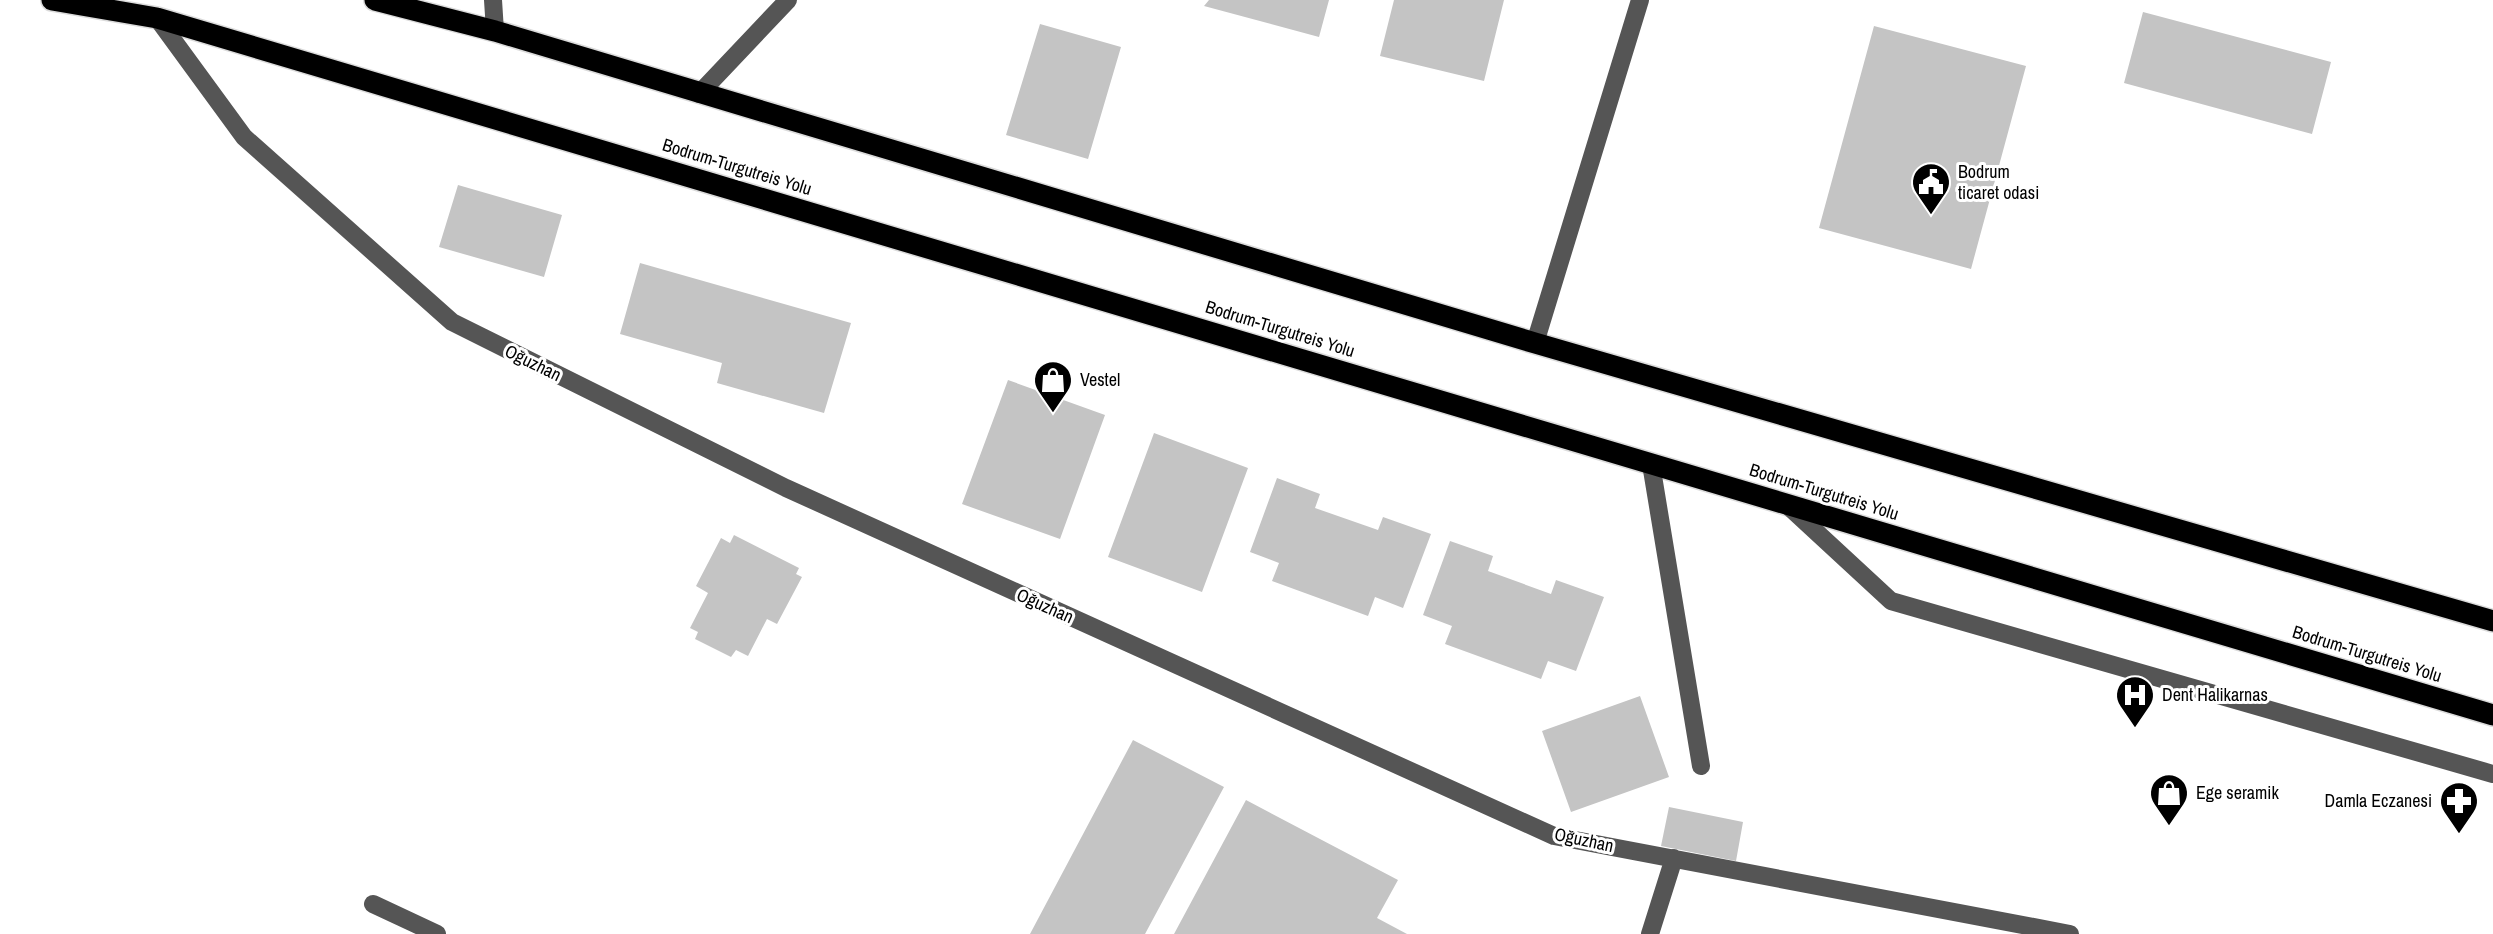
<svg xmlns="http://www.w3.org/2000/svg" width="2493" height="934" viewBox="0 0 2493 934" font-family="'Archivo Narrow',sans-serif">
<rect width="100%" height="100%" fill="#fff"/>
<path fill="#c4c4c4" d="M1209,0H1329L1319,37L1204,6Z
M1394,0H1504L1484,81L1380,56Z
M2143,12L2331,62L2312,134L2124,83Z
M1040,24L1121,47L1088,159L1006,135Z
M1874,26L2026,66L1971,269L1819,228Z
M458,185L562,215L544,277L439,247Z
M640,263L851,323L824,413L717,383L722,363L620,334Z
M1008,380L1105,415L1060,539L962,504Z
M1154,433L1248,468L1202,592L1108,557Z
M1277,478L1320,494L1315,508L1378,530L1383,517L1431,534L1403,608L1375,597L1368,616L1272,581L1279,563L1250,552Z
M734,535L799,568L796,574L802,577L777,624L767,619L748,656L736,650L731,657L695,639L698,632L690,628L708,593L696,586L721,538L730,543Z
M1450,541L1493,556L1488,571L1551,594L1556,580L1604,597L1576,671L1548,661L1541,679L1445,644L1452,626L1423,615Z
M1640,696L1669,777L1571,812L1542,731Z
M1133,740L1224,787L1145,934H1030Z
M1246,800L1398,880L1377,918L1407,934H1174Z
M1669,807L1743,822L1736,861L1661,846Z"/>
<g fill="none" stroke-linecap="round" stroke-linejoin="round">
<defs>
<path id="highway" d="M52,0L157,18L2493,715
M375,0L495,31L1535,343L2493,621"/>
</defs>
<use href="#highway" stroke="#dbdbdb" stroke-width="24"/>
<path stroke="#555" stroke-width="18" d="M493,0L495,31
M157,18L244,137L452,322L786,488L1554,836L2070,934
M699,94L788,0
M1535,343L1640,0
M1651,464L1701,766
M1786,504L1891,601L2493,774
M373,904L437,934
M1650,934L1674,858"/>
<use href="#highway" stroke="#000" stroke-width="21"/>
</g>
<defs>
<symbol id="civic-pin" viewBox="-11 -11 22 30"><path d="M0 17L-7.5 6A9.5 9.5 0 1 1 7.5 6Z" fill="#000" stroke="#fff"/><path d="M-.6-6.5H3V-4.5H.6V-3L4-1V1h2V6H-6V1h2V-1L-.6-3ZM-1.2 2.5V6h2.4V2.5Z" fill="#fff"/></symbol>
<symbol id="shop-pin" viewBox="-11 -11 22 30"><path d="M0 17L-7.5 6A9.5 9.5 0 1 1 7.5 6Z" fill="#000" stroke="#fff"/><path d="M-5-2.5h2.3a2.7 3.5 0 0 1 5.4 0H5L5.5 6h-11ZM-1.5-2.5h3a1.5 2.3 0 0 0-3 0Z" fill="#fff"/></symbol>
<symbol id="hospital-pin" viewBox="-11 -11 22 30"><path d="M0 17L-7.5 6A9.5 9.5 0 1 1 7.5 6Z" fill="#000" stroke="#fff"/><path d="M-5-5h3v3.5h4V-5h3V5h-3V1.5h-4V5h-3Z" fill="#fff"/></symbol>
<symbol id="pharmacy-pin" viewBox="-11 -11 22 30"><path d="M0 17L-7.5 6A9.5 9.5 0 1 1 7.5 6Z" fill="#000" stroke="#fff"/><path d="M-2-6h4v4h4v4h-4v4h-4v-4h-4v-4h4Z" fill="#fff"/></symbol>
</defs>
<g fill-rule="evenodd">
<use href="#civic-pin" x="1909" y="160" width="44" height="60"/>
<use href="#shop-pin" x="1031" y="358" width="44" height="60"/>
<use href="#hospital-pin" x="2113" y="673" width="44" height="60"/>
<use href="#shop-pin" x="2147" y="771" width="44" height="60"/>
<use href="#pharmacy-pin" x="2437" y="779" width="44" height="60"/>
</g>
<g text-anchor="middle" stroke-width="6" stroke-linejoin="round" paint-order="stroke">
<g font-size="18" fill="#000" stroke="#fff">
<text transform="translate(737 167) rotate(17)" y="6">Bodrum-Turgutreis Yolu</text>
<text transform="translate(1280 329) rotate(17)" y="6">Bodrum-Turgutreis Yolu</text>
<text transform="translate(533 363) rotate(26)" y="6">Oğuzhan</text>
<text transform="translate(1824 492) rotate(17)" y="6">Bodrum-Turgutreis Yolu</text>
<text transform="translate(1045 606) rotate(24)" y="6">Oğuzhan</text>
<text transform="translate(2367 654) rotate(17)" y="6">Bodrum-Turgutreis Yolu</text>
<text transform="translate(1584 840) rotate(12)" y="6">Oğuzhan</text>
</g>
<g font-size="18" fill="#000" stroke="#fff" text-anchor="start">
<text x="1958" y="178">Bodrum<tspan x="1958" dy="21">ticaret odasi</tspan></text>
<text x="1080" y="386">Vestel</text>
<text x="2162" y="701">Dent Halikarnas</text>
<text x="2196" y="799">Ege seramik</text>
<text x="2432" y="807" text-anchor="end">Damla Eczanesi</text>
</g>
</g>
</svg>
